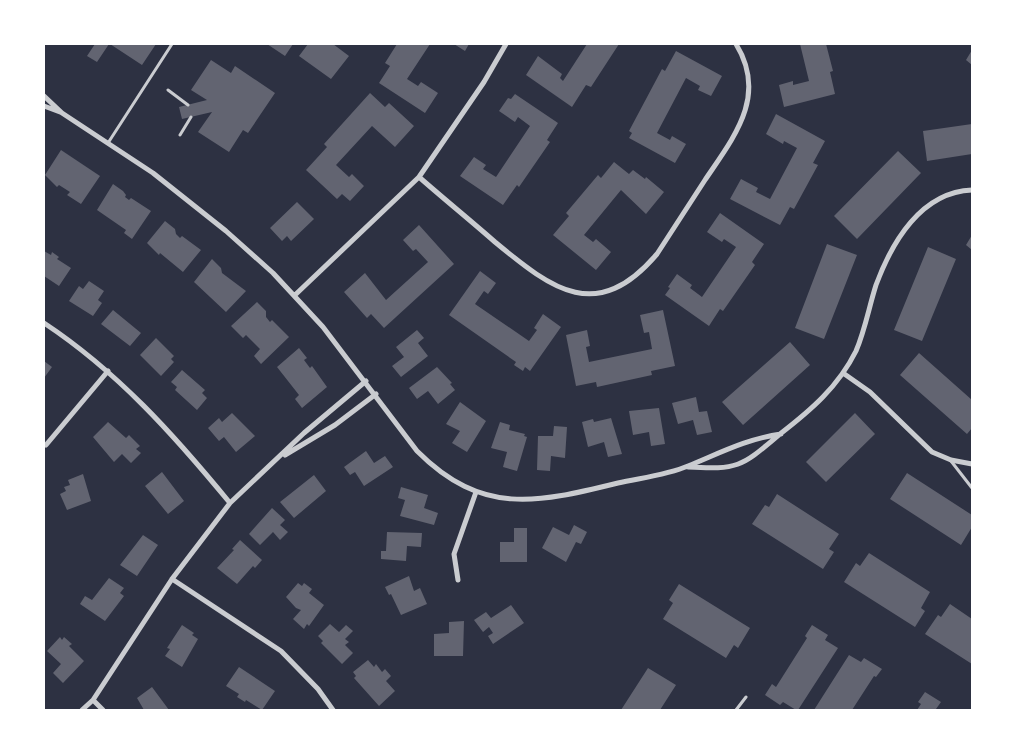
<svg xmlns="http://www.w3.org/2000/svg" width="1016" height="754" viewBox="0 0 1016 754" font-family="Roboto,sans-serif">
<rect width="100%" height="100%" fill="#2d3142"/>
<path fill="#626471" d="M95,44H109L97,62L87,56Z
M110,44H156L142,65Z
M267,44H293L285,56Z
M308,44H333L349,56L331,79L299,56Z
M397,44H430L407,79L418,86L421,82L438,93L425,113L379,83L390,66L385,63Z
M454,44H469L465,51Z
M587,44H619L591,87L586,85L572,107L526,75L538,56L562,74L560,78L563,81Z
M800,44H826L833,71L830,72L835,94L784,107L779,85L793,81V85L809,81Z
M972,50V65L966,60Z
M676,51L722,76L711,96L698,90L700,86L686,78L657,133L670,140L672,136L686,144L675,163L629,138L632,133L629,131L662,69L665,71Z
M211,60L231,73L235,66L275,93L248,133L243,130L229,152L198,132L212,112L182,119L179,107L207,100L191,90Z
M370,93L385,107L389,103L414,126L395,147L372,126L336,165L349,177L352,174L364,186L350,201L342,194L337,199L306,170L327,147L324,144Z
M515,94L558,123L547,140L550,142L519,187L517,185L503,205L460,176L474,157L486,165L483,169L496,177L530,126L518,117L515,122L499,111L508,98L511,99Z
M776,114L825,141L813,163L818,165L794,209L790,207L780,225L730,199L741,179L758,188L756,192L770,199L797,148L784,141L783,144L766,134Z
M972,124V154L927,161L923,131Z
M61,150L100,176L81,204L67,195L70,192L59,185L57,187L45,175Z
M898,151L921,173L857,239L834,216Z
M614,162L629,174L633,170L645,179L646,177L664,192L646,214L621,190L584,235L593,242L596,239L611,252L596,270L553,235L569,216L566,213L598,175L601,178Z
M113,184L123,191L126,195L125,197L129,200L131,198L151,211L132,239L124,233L126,230L97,210Z
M297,202L314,219L291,241L287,236L282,241L270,228Z
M720,213L764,244L752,262L755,265L723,311L720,309L709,326L665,295L670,288L668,287L677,274L692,285L690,288L702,297L736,247L724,239L722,242L707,232Z
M165,221L175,229L176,234L180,238L182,236L201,250L183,272L160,253L159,255L147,243Z
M419,225L454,264L384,328L371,314L367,318L344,292L365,273L386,300L428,262L416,249L413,251L403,240Z
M972,235V250L966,245Z
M827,244L857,255L824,339L795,328Z
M928,247L956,259L922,341L894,330Z
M44,251L51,255L52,252L59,257L57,259L71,268L59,286L44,276Z
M212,259L221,268L222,273L246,291L226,312L194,282Z
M480,271L496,283L488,294L484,291L475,304L529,341L537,330L534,328L543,314L561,327L530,371L525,367L523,371L514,365L516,362L449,315Z
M89,281L104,291L98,300L102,303L93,316L69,301L79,286L83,289Z
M257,302L266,311V317L270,322L272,320L289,337L261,364L254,356L260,349L246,335L243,338L231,326Z
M113,310L141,333L130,346L101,324Z
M663,310L675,366L651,371L652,375L597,387L596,382L576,386L566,335L587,330L590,346L586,347L589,362L652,349L649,332L644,333L640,315Z
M417,330L424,338L418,343L428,356L401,377L392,366L404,357L396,347Z
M156,338L174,356L171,359L174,362L161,376L140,355Z
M790,342L810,365L743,425L722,402Z
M299,348L307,358L304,360L310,368L312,366L327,387L302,408L295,399L299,395L277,367Z
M919,353L972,400V428L967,434L900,375Z
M44,361L52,367L44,378Z
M437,367L452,383L450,384L455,390L438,404L428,391L417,399L409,388Z
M182,370L205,390L202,393L207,398L197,410L175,390L177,387L171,382Z
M696,397L699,412L707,411L712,432L697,435L693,420L678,424L672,403Z
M460,402L486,421L467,452L452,443L460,431L446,424Z
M659,408L665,444L651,446L649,432L633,435L629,411Z
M232,413L255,436L236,452L224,437L219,441L208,428L219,418L222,422Z
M855,413L875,434L826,482L806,462Z
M611,418L622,454L608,457L604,442L588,447L582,422L593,419L594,422Z
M108,422L126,438L129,435L140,446L136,449L141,453L131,463L122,454L114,462L93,437Z
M500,422L510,425L509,430L525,434L524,436L527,437L517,471L503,467L507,452L491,448Z
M554,426L567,427L565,458L551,456L550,471L537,470L538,436H553Z
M366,451L374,463L385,456L393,467L364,486L355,472L350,475L344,467Z
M162,472L184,501L168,514L145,486Z
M907,473L972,515V527L961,545L890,499Z
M83,474L91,501L67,510L60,494L66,491L64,487L70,485L68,480Z
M314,475L326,491L294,518L280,502Z
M401,487L428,495L424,508L438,513L434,525L400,516L405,500L398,498Z
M777,494L839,534L829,549L834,552L823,569L752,524L765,505L769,507Z
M272,508L285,520L280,525L288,532L280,540L273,532L260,545L249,534Z
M574,525L587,532L581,544L576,542L566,562L542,548L553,527L569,535Z
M514,528H527V562H500V542H514Z
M387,532L422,533L421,547L407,546L406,561L381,559V551H386Z
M143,535L158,545L137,576L120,565Z
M240,540L262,560L255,568L253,566L237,584L217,568L234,550L232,549Z
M869,553L930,592L921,608L925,611L915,627L844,582L856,563L860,566Z
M409,576L414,591L420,588L427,604L401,615L391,594L389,595L385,587Z
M109,578L124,588L120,593L124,596L105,621L80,604L85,596L92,600Z
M298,583L302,586L304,583L312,589L309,593L324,605L309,626L307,624L304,629L293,619L301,610L296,608L286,597Z
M679,584L750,628L738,648L734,645L726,658L663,619L673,603L669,600Z
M950,604L972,619V664L925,634L938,615L941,617Z
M511,605L524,623L493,644L488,636L493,633L489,627L483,632L474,620L486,612L491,618Z
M464,621L463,656H434V634L449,633V622Z
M330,624L339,632L346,625L353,631L345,639L349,642L345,645L353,653L342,664L321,643L323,641L318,636Z
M182,625L194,633L192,635L198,639L182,667L165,656L170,649L167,648Z
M812,625L828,635L825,640L838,648L798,710H796L783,702L780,705L765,695L772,684L776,687L807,638L805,636Z
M60,637L62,640L64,637L72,644L69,646L84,661L63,683L53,673L61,664L47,651Z
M849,655L861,662L864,658L882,669L876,677L874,676L852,710H814Z
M368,660L374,667L376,664L382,672L385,669L391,676L386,681L395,691L379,706L354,678L356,676L353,672Z
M239,667L275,691L262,710L246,700L245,702L237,697L239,694L226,686Z
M648,668L676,685L660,710H621Z
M152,687L169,710H144L137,698Z
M925,692L941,702L936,709L938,710H917L921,704L918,702Z"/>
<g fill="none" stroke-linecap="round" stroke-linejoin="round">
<path stroke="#caccd0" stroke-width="3" d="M168,90L188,105
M180,135L191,117
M108,143L172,44
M951,461L972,488
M736,710L746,697"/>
<path stroke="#caccd0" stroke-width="5" d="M44,96L62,113L153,173L226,231L273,273L323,327L417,451C482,516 537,503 618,483C640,478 667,475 688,466C720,453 746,439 781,434
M44,106L60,112
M419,177C444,199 470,220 495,242C553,290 597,324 657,254C673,229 689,205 705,180C734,137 768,96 736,44
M295,295L419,177L484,82L506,44
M44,323C118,372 174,435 230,503
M843,373L870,392L932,452L951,460L972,464
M46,445L108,371
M285,455L335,425L376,394
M688,467C740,470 742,466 780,434C811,410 838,387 856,351C865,330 869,307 876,285C892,242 921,192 972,190
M172,579L281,651L318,689L333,710
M458,580L454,554L476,492
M93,700L103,710
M82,710L93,700L172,579L230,503L304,433L366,381"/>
</g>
<rect width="1016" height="754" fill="none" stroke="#ffffff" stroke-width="90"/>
</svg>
